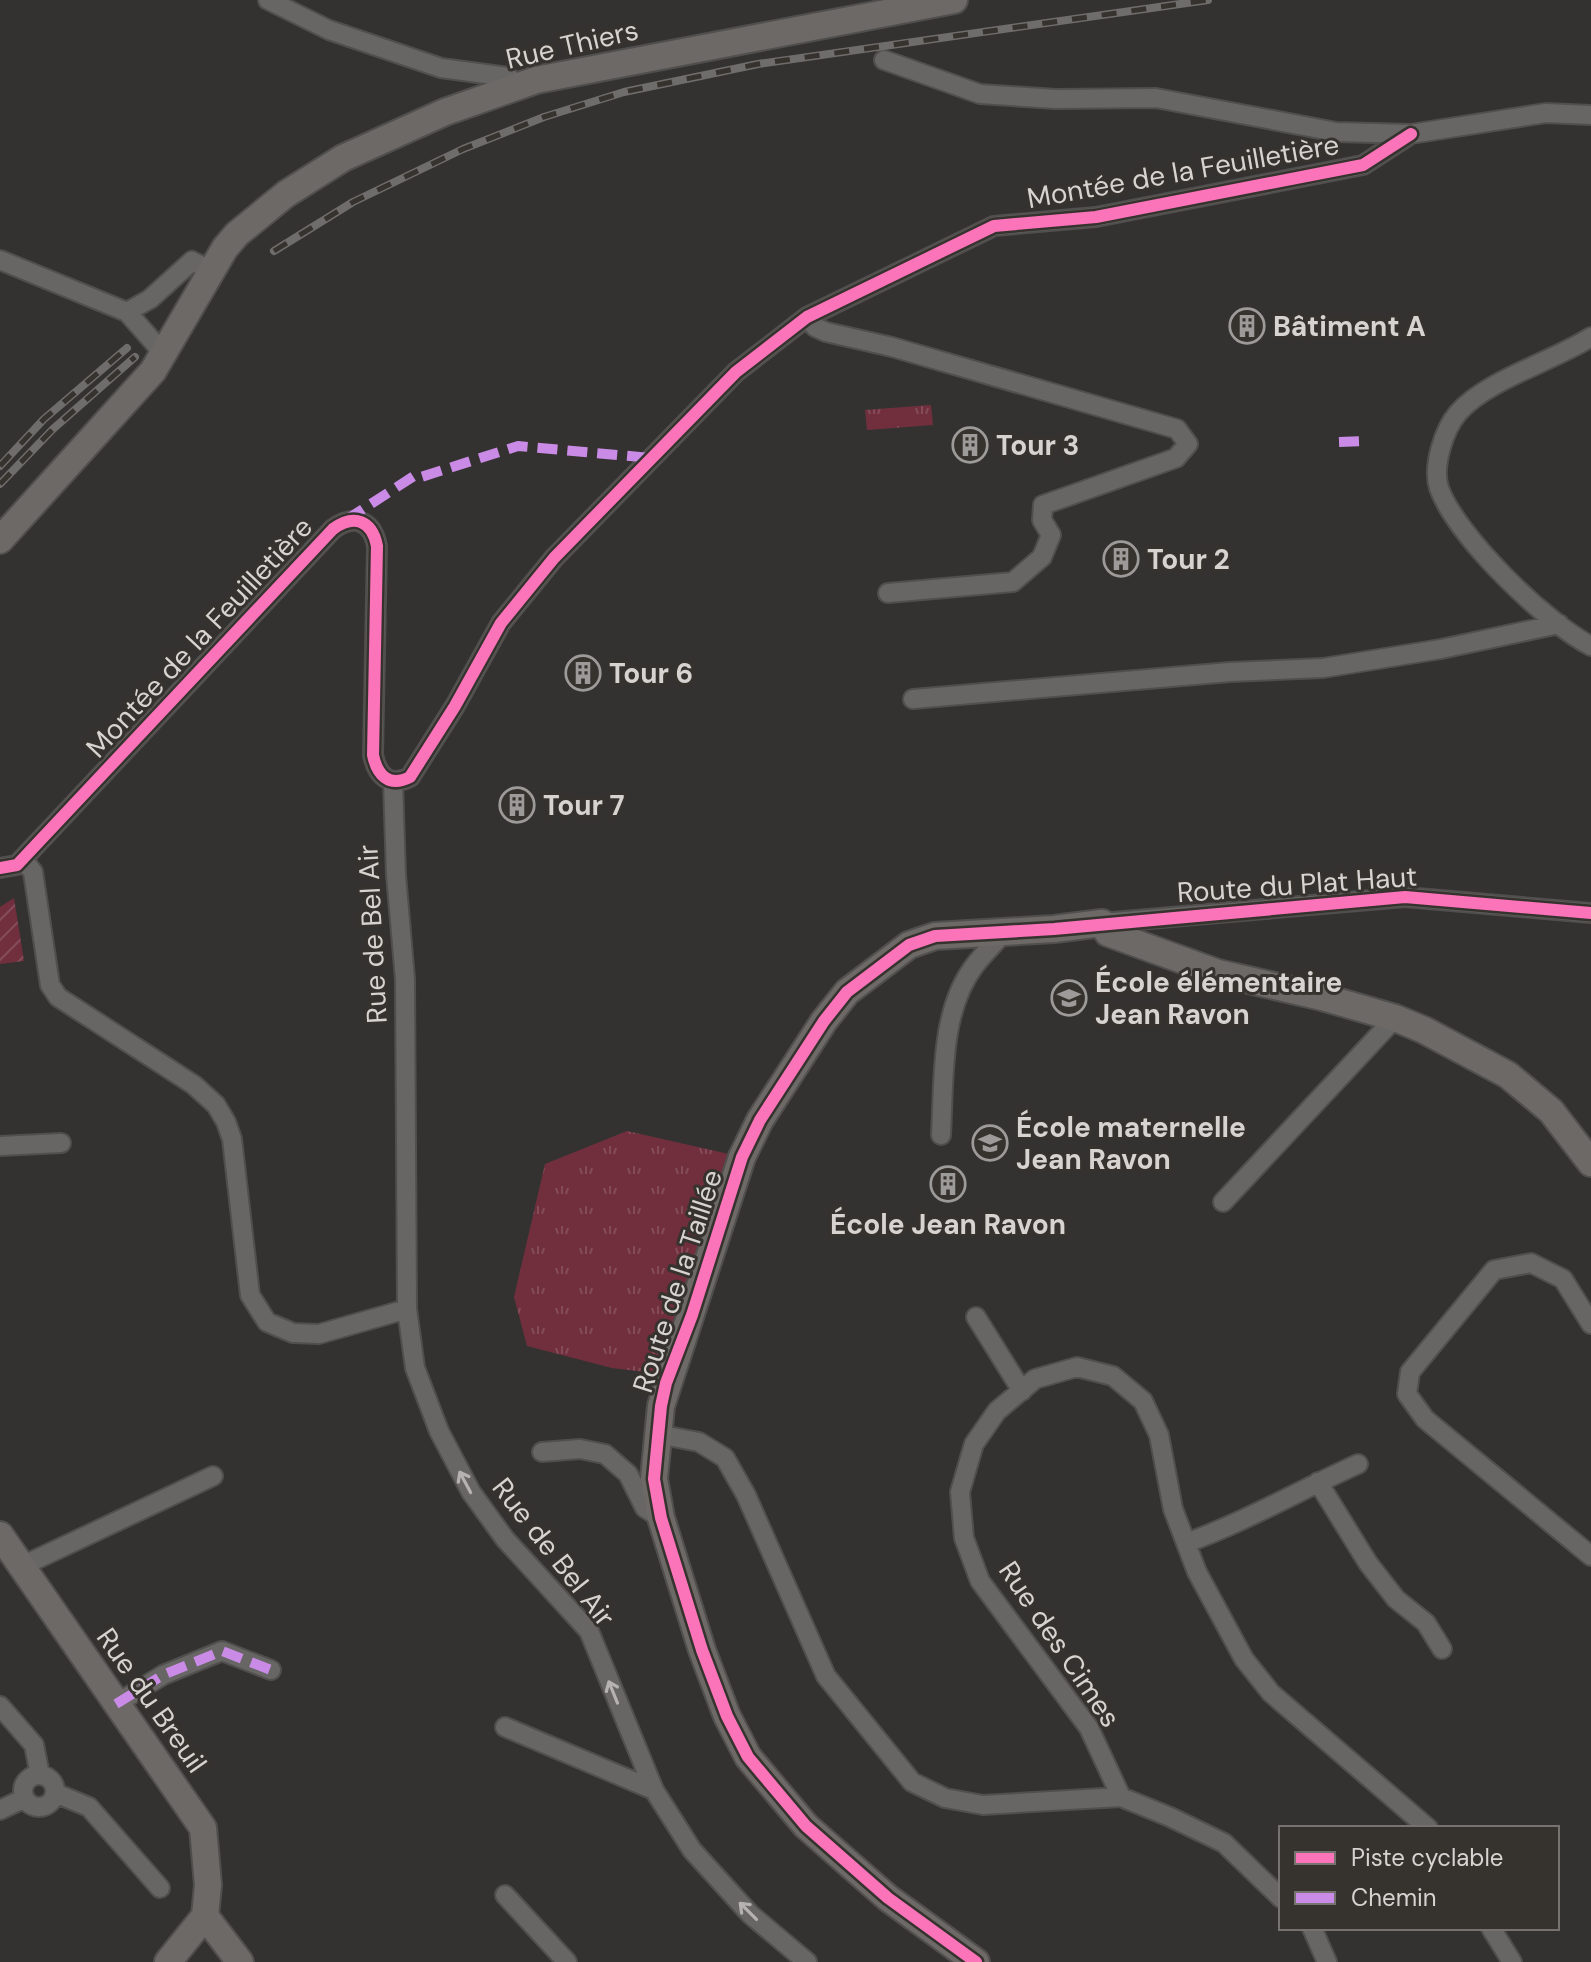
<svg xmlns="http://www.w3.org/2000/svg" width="1591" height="1962" viewBox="0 0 1591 1962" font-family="'DM Sans',sans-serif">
<defs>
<pattern id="grass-tufts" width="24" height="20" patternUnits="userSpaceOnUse" patternTransform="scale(2)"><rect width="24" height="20" fill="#712f3e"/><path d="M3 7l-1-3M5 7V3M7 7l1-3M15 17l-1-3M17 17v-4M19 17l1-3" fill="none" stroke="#844c59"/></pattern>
<pattern id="garden-furrows" width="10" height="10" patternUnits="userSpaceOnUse" patternTransform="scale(2)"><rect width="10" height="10" fill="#712f3e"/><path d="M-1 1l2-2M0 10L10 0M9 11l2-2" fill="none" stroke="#844c59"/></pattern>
</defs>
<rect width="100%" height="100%" fill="#343230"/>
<path fill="url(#grass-tufts)" d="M931,405L933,425L867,430L865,410Z
M627,1131L742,1157L666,1383L654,1373L612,1368L527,1346L514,1297L545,1164Z"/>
<path fill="url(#garden-furrows)" d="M14,898L24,961L0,964V907Z"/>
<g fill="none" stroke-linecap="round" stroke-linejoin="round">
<defs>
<path id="street" d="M268,0L329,30L441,68L508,77L519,86
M884,60L980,94L1056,99L1156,98L1336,132L1411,134L1546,113L1591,115
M0,260L127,312L164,354
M127,312L150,299L192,261L212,271
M807,317L815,327L826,332L892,347L1177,429L1188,444L1176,458L1043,505L1042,520L1051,535L1042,557L1013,582L888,593
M1591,337C1554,361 1486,380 1458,413C1444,429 1432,467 1439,488C1456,536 1546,623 1591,646
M913,699L1230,672L1323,668L1441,649L1559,624
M393,782L396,875L405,979L407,1309L415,1368L439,1431L471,1492L505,1539L589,1631L654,1790L692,1850L750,1914L807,1962
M23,859L33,872L50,985L58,997L194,1085L216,1105L226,1122L232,1139L250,1295L267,1322L293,1333L319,1334L407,1309
M0,868L17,865L333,529C354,514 372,520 377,546L373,755C377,775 389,788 410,777L455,706L501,623L554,558L736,372L807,317L994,226L1096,217L1363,165L1411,134
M1102,923L1405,897L1591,913
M941,1135C944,1080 940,1010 975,965C984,953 995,943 1004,932
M0,1146L61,1143
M1223,1202L1395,1018
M976,1317L1022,1391
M1591,1324L1563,1279L1531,1263L1494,1270L1410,1372L1407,1394L1425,1419L1591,1556
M657,1434L699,1442L725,1458L746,1495L826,1676L912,1782L945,1798L983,1805L1121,1797L1170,1817L1224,1843L1281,1898
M542,1452L580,1449L605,1454L628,1474L645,1508L661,1518
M1318,1482L1368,1563L1396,1599L1426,1623L1442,1649
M1186,1543C1245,1522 1300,1490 1358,1464
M20,1567L213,1476
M116,1704L163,1675L222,1651L271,1670
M0,1706L34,1745L40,1775
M505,1727L654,1790
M23 1791a16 16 0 1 1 32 0a16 16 0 1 1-32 0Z
M55,1793L89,1807L160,1888
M1121,1797L1089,1728L980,1581L964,1538L960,1492L974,1444L997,1411L1035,1379L1077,1367L1113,1376L1143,1401L1159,1435L1173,1509L1197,1572L1244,1659L1271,1693L1428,1828
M0,1810L25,1798
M505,1895L567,1962
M1312,1928L1327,1962
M1491,1928L1512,1962"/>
<path id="secondary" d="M0,540L153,371L225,248L237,234L286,194L343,158L445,112L519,86L536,80L954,0
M0,1535L203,1828L208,1885L205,1916
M205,1916L240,1962
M168,1962L205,1916
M976,1962L888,1898L806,1826L748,1757L727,1716L702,1650L661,1518L654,1479L661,1406L742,1157L760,1120L824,1021L847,992L909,945L935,936L1054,929L1102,923L1108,933L1218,973L1322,997L1395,1018L1424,1030L1508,1075L1551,1111L1591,1163"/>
</defs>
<use href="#street" stroke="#504f4d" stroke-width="22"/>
<use href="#secondary" stroke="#504f4d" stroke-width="30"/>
<use href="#street" stroke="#676665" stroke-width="18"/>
<use href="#secondary" stroke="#6c6966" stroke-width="26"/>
<defs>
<path id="rail" d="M274,251L353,202L463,149L544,117L624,92L758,64L1208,0
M0,466L44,419L127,348
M0,484L53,429L135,357"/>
</defs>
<use href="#rail" stroke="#6f6d6c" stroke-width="8"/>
<use href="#rail" stroke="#36322e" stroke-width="5" stroke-dasharray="15" stroke-linecap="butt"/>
<path stroke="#ca8be6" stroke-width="10" stroke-dasharray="20 10" stroke-linecap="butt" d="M1339,442L1368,441
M346,520L414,476L418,478L518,446L651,458
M116,1704L163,1675L222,1651L271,1670"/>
<defs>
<path id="cycleway" d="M0,868L17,865L333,529C354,514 372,520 377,546L373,755C377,775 389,788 410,777L455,706L501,623L554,558L736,372L807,317L994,226L1096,217L1363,165L1411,134
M976,1962L888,1898L806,1826L748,1757L727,1716L702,1650L661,1518L654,1479L661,1406L666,1383L692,1315L742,1157L760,1120L824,1021L847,992L909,945L935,936L1054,929L1405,897L1591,913"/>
</defs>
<use href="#cycleway" stroke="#36322e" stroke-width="17"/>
<use href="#cycleway" stroke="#fb73b8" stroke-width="12"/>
</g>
<defs><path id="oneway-shaft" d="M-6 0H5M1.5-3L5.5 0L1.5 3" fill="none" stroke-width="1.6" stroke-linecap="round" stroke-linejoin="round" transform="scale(2)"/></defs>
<g stroke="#b5b2b1">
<use href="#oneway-shaft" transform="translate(465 1482) rotate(-118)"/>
<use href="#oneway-shaft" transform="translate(613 1692) rotate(-112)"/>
<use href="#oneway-shaft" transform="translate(748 1911) rotate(-135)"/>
</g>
<defs>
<symbol id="building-ring" viewBox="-11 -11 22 22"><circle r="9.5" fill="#36322e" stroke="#9d9b99" stroke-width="1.5"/><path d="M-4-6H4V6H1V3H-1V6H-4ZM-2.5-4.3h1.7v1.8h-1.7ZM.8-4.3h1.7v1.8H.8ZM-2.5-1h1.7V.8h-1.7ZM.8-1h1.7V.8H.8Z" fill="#9d9b99"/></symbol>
<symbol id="school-ring" viewBox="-11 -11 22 22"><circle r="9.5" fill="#36322e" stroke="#9d9b99" stroke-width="1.5"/><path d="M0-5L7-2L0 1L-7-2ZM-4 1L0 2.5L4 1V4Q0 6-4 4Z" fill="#9d9b99"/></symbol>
</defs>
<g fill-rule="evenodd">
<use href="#building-ring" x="1227" y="306" width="40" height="40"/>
<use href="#building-ring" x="950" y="425" width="40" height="40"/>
<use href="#building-ring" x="1101" y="539" width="40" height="40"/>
<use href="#building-ring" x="563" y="653" width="40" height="40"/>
<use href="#building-ring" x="497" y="785" width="40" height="40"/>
<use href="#school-ring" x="1049" y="978" width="40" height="40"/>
<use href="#school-ring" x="970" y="1123" width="40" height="40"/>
<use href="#building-ring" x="928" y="1164" width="40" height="40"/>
</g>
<g text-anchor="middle" stroke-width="6" stroke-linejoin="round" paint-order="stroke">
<g font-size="28" fill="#d6d3d1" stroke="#36322e">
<text transform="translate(572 44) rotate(-13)" y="10">Rue Thiers</text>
<text transform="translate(1183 171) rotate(-10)" y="10">Montée de la Feuilletière</text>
<text transform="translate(199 637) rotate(-47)" y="10">Montée de la Feuilletière</text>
<text transform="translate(1297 884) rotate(-4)" y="10">Route du Plat Haut</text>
<text transform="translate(372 934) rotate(-93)" y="10">Rue de Bel Air</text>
<text transform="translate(677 1281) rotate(-72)" y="10">Route de la Taillée</text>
<text transform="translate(554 1552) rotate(52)" y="10">Rue de Bel Air</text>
<text transform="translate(1060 1644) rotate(56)" y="10">Rue des Cimes</text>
<text transform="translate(152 1700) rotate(55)" y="10">Rue du Breuil</text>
</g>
<g font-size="28" font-weight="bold" fill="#d6d3d1" stroke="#36322e" text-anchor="start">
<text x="1273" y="336">Bâtiment A</text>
<text x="996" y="455">Tour 3</text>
<text x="1147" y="569">Tour 2</text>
<text x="609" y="683">Tour 6</text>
<text x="543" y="815">Tour 7</text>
<text x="1095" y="992">École élémentaire<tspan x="1095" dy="32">Jean Ravon</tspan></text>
<text x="1016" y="1137">École maternelle<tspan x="1016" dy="32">Jean Ravon</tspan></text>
<text x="948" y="1234" text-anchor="middle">École Jean Ravon</text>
</g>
</g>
<rect x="1279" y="1826" width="280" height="104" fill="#36322e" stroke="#76726f" stroke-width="2"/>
<rect x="1295" y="1852" width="40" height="12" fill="#fb73b8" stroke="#76726f" stroke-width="2"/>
<text x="1351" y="1866" font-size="24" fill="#d6d3d1">Piste cyclable</text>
<rect x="1295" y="1892" width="40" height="12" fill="#ca8be6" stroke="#76726f" stroke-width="2"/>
<text x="1351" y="1906" font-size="24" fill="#d6d3d1">Chemin</text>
</svg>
